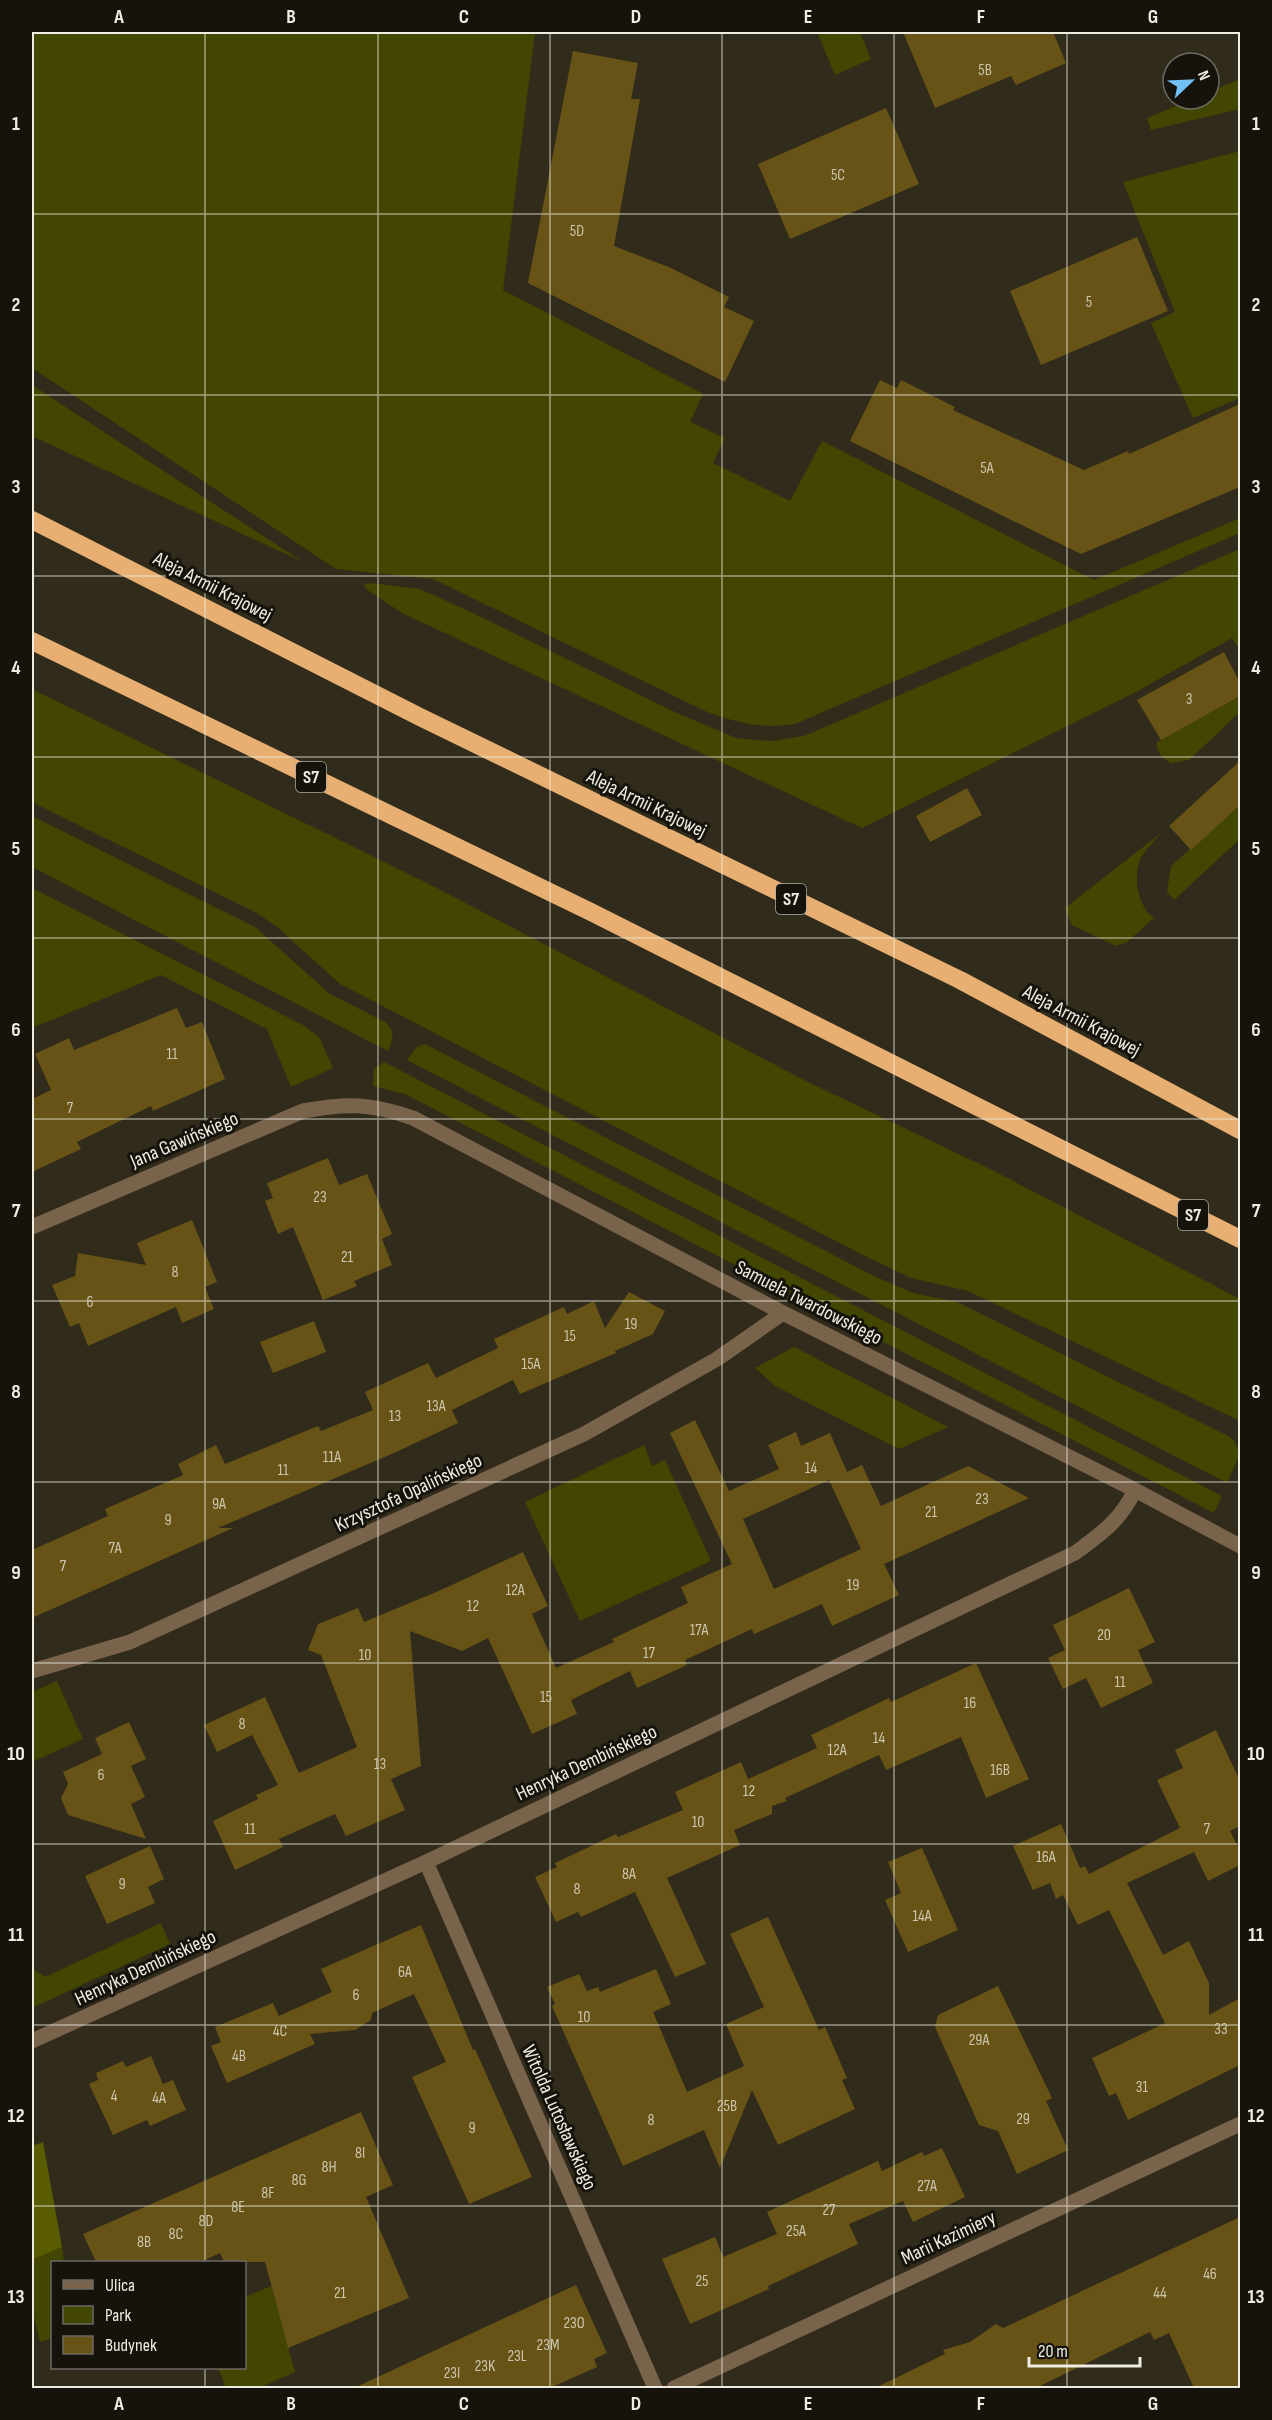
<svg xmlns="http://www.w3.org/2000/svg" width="1272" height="2420" viewBox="0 0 1272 2420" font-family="'Sofia Sans Condensed',sans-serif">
<rect width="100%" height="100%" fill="#312b1b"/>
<path fill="#434600" d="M32,32H535L503,290L703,394L690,422L725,438L713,463L790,501L822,441L1094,580L1240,518V533L795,724C762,729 736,723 705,711L433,579L336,569L32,368Z
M817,32H860L871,59L835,75Z
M1240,79V109L1151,130L1147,118L1192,99H1209V92Z
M1240,151V398L1193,418L1151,323L1175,312L1123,182Z
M32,385L303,562L32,436Z
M1240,549V650L1232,638L1136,692L862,828L402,613L366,589L364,585L368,583L379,584L420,589L475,614L677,713L736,738L771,741L804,736Z
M32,689L433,886L806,1081L992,1170L1240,1299V1421L968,1291L911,1278L865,1256L340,984L276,926L255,912L32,802Z
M1240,696V712L1189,760L1171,763C1162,758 1156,753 1157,742Z
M1240,805V839L1174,900L1167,892L1171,866Z
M32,816L255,927L330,994L385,1022C396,1032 393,1039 388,1051L32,867Z
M1161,833C1155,840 1147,848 1142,856C1132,873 1137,907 1154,918L1126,943L1116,946L1072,925L1065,908Z
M32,888L303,1025L319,1037L333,1068L291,1087L267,1029L161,975L32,1028Z
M425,1044L874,1276L913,1293L957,1302L1230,1437L1235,1442L1240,1454L1227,1483L407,1060L417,1047Z
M384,1062L1222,1496L1214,1513L405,1094L373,1086L374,1069Z
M794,1347L948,1427L899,1449L775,1386L755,1368Z
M644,1445L652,1466L665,1460L711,1561L580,1621L525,1502Z
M57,1681L83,1739L32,1762V1692Z
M161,1923L170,1944L32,2008V1968L45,1977Z
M62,2247L64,2262H52V2338L40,2342L32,2308V2260Z
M271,2286L295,2372L259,2388H226L218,2368H244L245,2297Z"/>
<path fill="#595c00" d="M43,2142L62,2247L32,2260V2146Z"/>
<path fill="#675315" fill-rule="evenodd" d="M903,32H1053L1066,63L1016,85L1011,76L935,108Z
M573,51L638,63L631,99H640L614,246L671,268L729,297L724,307L754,321L725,382L528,283Z
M886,108L919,184L790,239L758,164Z
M1137,237L1168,311L1041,365L1010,291Z
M880,380L897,388L901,380L955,407L953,410L1084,470L1128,451L1129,454L1240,404V487L1081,554L850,441Z
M1224,652L1240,683V696L1161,740L1137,700Z
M1240,761V805L1191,850L1169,826Z
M967,788L982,815L930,842L916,816Z
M177,1008L186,1028L202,1022L225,1079L153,1111L151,1106L77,1142L81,1149L32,1172V1099L51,1090L35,1054L69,1038L74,1050Z
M328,1158L339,1185L367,1174L392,1234L382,1239L392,1265L354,1281L357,1286L323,1300L293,1227L278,1234L265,1201L273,1198L267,1183Z
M192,1220L217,1282L205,1287L214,1309L182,1323L176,1307L88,1346L79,1323L70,1327L52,1285L75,1276L78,1253L146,1265L137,1243Z
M629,1292L665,1311L653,1334L615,1351L616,1353L520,1394L513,1380L452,1410L458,1423L394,1453L218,1528H233L32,1618V1550L108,1516L105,1509L183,1475L178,1464L216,1445L225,1464L318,1426L321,1431L373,1410L365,1392L428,1363L436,1378L498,1348L494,1339L564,1307L567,1314L594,1301L605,1328Z
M314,1321L326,1352L273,1373L260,1342Z
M695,1420L729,1491L779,1469L768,1445L796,1432L801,1446L830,1433L847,1472L862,1465L881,1506L968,1466L1029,1498L884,1564L899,1595L832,1626L822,1604L754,1634L752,1629L685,1660L687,1665L637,1688L630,1671L571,1700L577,1714L532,1734L488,1638L462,1651L410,1631L421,1766L391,1779L405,1810L346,1836L335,1814L279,1839L283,1847L235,1870L213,1821L258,1799L256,1795L278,1785L252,1735L217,1752L204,1725L265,1697L299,1773L357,1747L321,1655L308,1650L318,1624L358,1608L364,1622L441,1590L523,1552L548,1606L532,1614L556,1668L614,1642L612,1639L688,1603L681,1587L732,1564L670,1433ZM829,1480L861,1549L774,1589L743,1519Z
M1129,1588L1155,1642L1138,1650L1153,1683L1101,1708L1086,1678L1063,1689L1048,1658L1065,1650L1053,1625Z
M976,1663L1029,1779L986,1798L961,1737L886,1770L879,1755L785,1798L787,1801L772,1806V1814L734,1830L740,1845L667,1878L706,1964L675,1977L635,1892L581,1917L578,1912L556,1922L535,1877L557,1867L555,1863L616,1834L618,1837L683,1810L675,1792L741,1762L748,1779L817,1748L811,1735L889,1698L891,1702Z
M129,1722L146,1759L131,1766L145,1797L131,1804L146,1839L68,1815L61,1798L68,1784L63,1772L102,1754L95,1738Z
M1216,1730L1240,1781V1826L1230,1831L1240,1851V1865L1208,1881L1194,1852L1127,1883L1163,1955L1189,1941L1209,1983V2015L1240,1998V2065L1128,2120L1116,2093L1109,2096L1092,2058L1165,2023L1109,1910L1078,1925L1063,1895L1056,1899L1050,1883L1033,1890L1013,1846L1061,1824L1080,1868L1085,1866L1089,1874L1180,1828L1157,1780L1183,1768L1175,1750Z
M150,1846L164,1879L148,1887L155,1903L107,1924L85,1876Z
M922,1848L958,1930L908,1952L885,1900L901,1893L888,1862Z
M768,1917L819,2030L825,2027L847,2078L842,2080L855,2109L778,2145L752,2090L720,2168L704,2130L623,2166L552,2006L555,2004L547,1987L579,1974L587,1991L598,1987L600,1992L656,1969L671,2004L653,2012L687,2092L744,2066L726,2024L764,2007L730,1934Z
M421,1925L473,2050L475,2049L532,2177L469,2204L412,2077L446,2062L414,1994L372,2013L371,2020L355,2030L310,2034L315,2044L227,2083L211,2046L221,2042L215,2027L273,2003L279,2016L332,1992L321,1969Z
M998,1986L1052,2098L1046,2101L1068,2150L1017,2174L998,2131L979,2125L935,2027L938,2015Z
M151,2056L163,2084L173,2080L186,2110L150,2126L147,2120L113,2135L89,2084L98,2080L96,2073L123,2061L126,2067Z
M361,2112L393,2185L366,2197L409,2298L288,2348L265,2262H224L220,2253L201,2262H96L83,2234Z
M942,2148L965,2197L913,2222L903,2201L849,2224L858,2244L768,2286L769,2289L690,2324L662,2259L715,2237L723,2257L777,2234L767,2212L878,2161L882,2171L922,2152L924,2156Z
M1240,2217V2388H1194L1169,2333L1154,2340L1150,2332L1036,2388H875L945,2354L943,2350L970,2342L996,2324L1003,2328Z
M576,2285L607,2353L594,2359L597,2367L550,2388H354Z"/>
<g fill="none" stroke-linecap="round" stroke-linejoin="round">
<path stroke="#79634b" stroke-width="15" d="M32,1227L303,1111C347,1103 370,1103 413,1118L783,1313L1135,1490L1240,1546
M32,1671L130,1642L584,1434L717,1359L783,1313
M426,1862L655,2388
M32,2041L426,1862L1075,1553C1102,1533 1120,1521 1135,1490
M674,2388L1240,2124"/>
<path stroke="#e7af71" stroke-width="18" d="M32,520L420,717L960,980L1240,1130
M32,641L591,912L1240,1239"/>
</g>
<path fill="none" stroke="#efece2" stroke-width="1.5" stroke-opacity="0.55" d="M205,32V2262M378,32V2388M550,32V2388M722,32V2388M894,32V2388M1067,32V2388M32,214H1240M32,395H1240M32,576H1240M32,757H1240M32,938H1240M32,1119H1240M32,1301H1240M32,1482H1240M32,1663H1240M32,1844H1240M32,2025H1240M32,2206H1240M205,2368V2388"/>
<g text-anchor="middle" stroke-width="6" stroke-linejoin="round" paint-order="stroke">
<g font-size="16" fill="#cdc6af">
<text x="985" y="75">5B</text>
<text x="838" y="180">5C</text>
<text x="577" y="236">5D</text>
<text x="1089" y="307">5</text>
<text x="987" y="473">5A</text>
<text x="1189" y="704">3</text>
<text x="172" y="1059">11</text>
<text x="70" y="1113">7</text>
<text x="320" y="1202">23</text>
<text x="347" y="1262">21</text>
<text x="175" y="1277">8</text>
<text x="90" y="1307">6</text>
<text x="631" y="1329">19</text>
<text x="570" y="1341">15</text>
<text x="531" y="1369">15A</text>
<text x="436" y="1411">13A</text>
<text x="395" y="1421">13</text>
<text x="332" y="1462">11A</text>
<text x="811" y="1473">14</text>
<text x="283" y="1475">11</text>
<text x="982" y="1504">23</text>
<text x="219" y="1509">9A</text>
<text x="931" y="1517">21</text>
<text x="168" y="1525">9</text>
<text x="115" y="1553">7A</text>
<text x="63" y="1571">7</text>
<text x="853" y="1590">19</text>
<text x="515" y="1595">12A</text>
<text x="473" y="1611">12</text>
<text x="699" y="1635">17A</text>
<text x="1104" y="1640">20</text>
<text x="649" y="1658">17</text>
<text x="365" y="1660">10</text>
<text x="1120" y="1687">11</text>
<text x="546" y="1702">15</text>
<text x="970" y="1708">16</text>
<text x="242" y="1729">8</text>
<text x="879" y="1743">14</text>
<text x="837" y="1755">12A</text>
<text x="380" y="1769">13</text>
<text x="1000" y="1775">16B</text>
<text x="101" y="1780">6</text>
<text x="749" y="1796">12</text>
<text x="698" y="1827">10</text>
<text x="250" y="1834">11</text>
<text x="1207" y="1834">7</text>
<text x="1046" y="1862">16A</text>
<text x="629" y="1879">8A</text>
<text x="122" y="1889">9</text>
<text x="577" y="1894">8</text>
<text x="922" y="1921">14A</text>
<text x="405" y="1977">6A</text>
<text x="356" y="2000">6</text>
<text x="584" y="2022">10</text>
<text x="1221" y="2034">33</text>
<text x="280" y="2036">4C</text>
<text x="979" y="2045">29A</text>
<text x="239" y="2061">4B</text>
<text x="1142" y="2092">31</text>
<text x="114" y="2101">4</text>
<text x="159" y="2103">4A</text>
<text x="727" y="2111">25B</text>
<text x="1023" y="2124">29</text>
<text x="651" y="2125">8</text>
<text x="472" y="2133">9</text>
<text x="360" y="2158">8I</text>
<text x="329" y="2172">8H</text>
<text x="299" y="2185">8G</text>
<text x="927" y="2191">27A</text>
<text x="268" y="2198">8F</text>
<text x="238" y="2212">8E</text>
<text x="829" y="2215">27</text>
<text x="206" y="2226">8D</text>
<text x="796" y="2236">25A</text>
<text x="176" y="2239">8C</text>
<text x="144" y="2247">8B</text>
<text x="1210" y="2279">46</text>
<text x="702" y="2286">25</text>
<text x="340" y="2298">21</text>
<text x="1160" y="2298">44</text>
<text x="574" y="2328">23O</text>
<text x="548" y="2350">23M</text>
<text x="517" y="2361">23L</text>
<text x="485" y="2371">23K</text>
<text x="452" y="2378">23I</text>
</g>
<g fill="#16130d" stroke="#aeaba2" stroke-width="1.5">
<rect x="296" y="762" width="30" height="30" rx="4.5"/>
<rect x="776" y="884" width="30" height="30" rx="4.5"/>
<rect x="1178" y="1200" width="30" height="30" rx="4.5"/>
</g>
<g font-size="18" font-weight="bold" fill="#efece2">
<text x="311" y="783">S7</text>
<text x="791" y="905">S7</text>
<text x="1193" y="1221">S7</text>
</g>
<g font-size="20" fill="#efece2" stroke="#16130d">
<text transform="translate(213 586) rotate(27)" y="7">Aleja Armii Krajowej</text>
<text transform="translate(647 803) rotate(26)" y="7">Aleja Armii Krajowej</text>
<text transform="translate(1082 1020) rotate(28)" y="7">Aleja Armii Krajowej</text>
<text transform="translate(184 1139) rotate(-23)" y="7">Jana Gawińskiego</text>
<text transform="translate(809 1302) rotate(27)" y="7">Samuela Twardowskiego</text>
<text transform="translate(408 1492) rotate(-25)" y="7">Krzysztofa Opalińskiego</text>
<text transform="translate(586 1762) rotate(-25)" y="7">Henryka Dembińskiego</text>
<text transform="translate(145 1967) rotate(-25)" y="7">Henryka Dembińskiego</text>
<text transform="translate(560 2117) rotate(66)" y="7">Witolda Lutosławskiego</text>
<text transform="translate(948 2237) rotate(-25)" y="7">Marii Kazimiery</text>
</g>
</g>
<rect width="1272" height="2420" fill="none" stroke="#16130d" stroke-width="66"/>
<rect x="51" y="2261" width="195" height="108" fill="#16130d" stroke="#6d6a62" stroke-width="1.5"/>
<rect x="63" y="2280" width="30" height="9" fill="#79634b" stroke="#6d6a62" stroke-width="1.5"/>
<text x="105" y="2291" font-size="18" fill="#efece2">Ulica</text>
<rect x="63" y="2306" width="30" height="18" fill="#434600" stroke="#6d6a62" stroke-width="1.5"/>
<text x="105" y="2321" font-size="18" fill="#efece2">Park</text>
<rect x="63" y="2336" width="30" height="18" fill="#675315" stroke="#6d6a62" stroke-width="1.5"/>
<text x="105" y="2351" font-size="18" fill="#efece2">Budynek</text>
<g transform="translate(1191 81) rotate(67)"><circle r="28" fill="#16130d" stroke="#6d6a62" stroke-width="1.5"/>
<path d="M0-4.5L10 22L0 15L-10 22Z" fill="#73c1f6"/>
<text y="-9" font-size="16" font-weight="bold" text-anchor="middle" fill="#efece2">N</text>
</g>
<path d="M1029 2357v9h111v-9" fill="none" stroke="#efece2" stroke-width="3"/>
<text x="1038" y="2357" font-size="18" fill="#efece2" stroke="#16130d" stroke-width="4.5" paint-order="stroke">20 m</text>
<rect x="33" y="33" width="1206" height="2354" fill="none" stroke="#efece2" stroke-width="2"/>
<g font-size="20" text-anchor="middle" font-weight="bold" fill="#efece2">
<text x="119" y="23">A</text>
<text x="291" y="23">B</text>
<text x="464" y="23">C</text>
<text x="636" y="23">D</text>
<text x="808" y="23">E</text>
<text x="981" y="23">F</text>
<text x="1153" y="23">G</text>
<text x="16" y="130">1</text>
<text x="1256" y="130">1</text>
<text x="16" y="311">2</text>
<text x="1256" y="311">2</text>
<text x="16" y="493">3</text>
<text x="1256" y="493">3</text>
<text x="16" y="674">4</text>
<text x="1256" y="674">4</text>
<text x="16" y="855">5</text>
<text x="1256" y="855">5</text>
<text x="16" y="1036">6</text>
<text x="1256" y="1036">6</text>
<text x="16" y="1217">7</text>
<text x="1256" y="1217">7</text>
<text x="16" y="1398">8</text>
<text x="1256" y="1398">8</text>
<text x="16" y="1579">9</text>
<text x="1256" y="1579">9</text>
<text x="16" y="1760">10</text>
<text x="1256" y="1760">10</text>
<text x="16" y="1941">11</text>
<text x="1256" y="1941">11</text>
<text x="16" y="2122">12</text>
<text x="1256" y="2122">12</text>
<text x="16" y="2303">13</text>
<text x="1256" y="2303">13</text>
<text x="119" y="2410">A</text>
<text x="291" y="2410">B</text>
<text x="464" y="2410">C</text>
<text x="636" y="2410">D</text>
<text x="808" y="2410">E</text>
<text x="981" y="2410">F</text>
<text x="1153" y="2410">G</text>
</g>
</svg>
